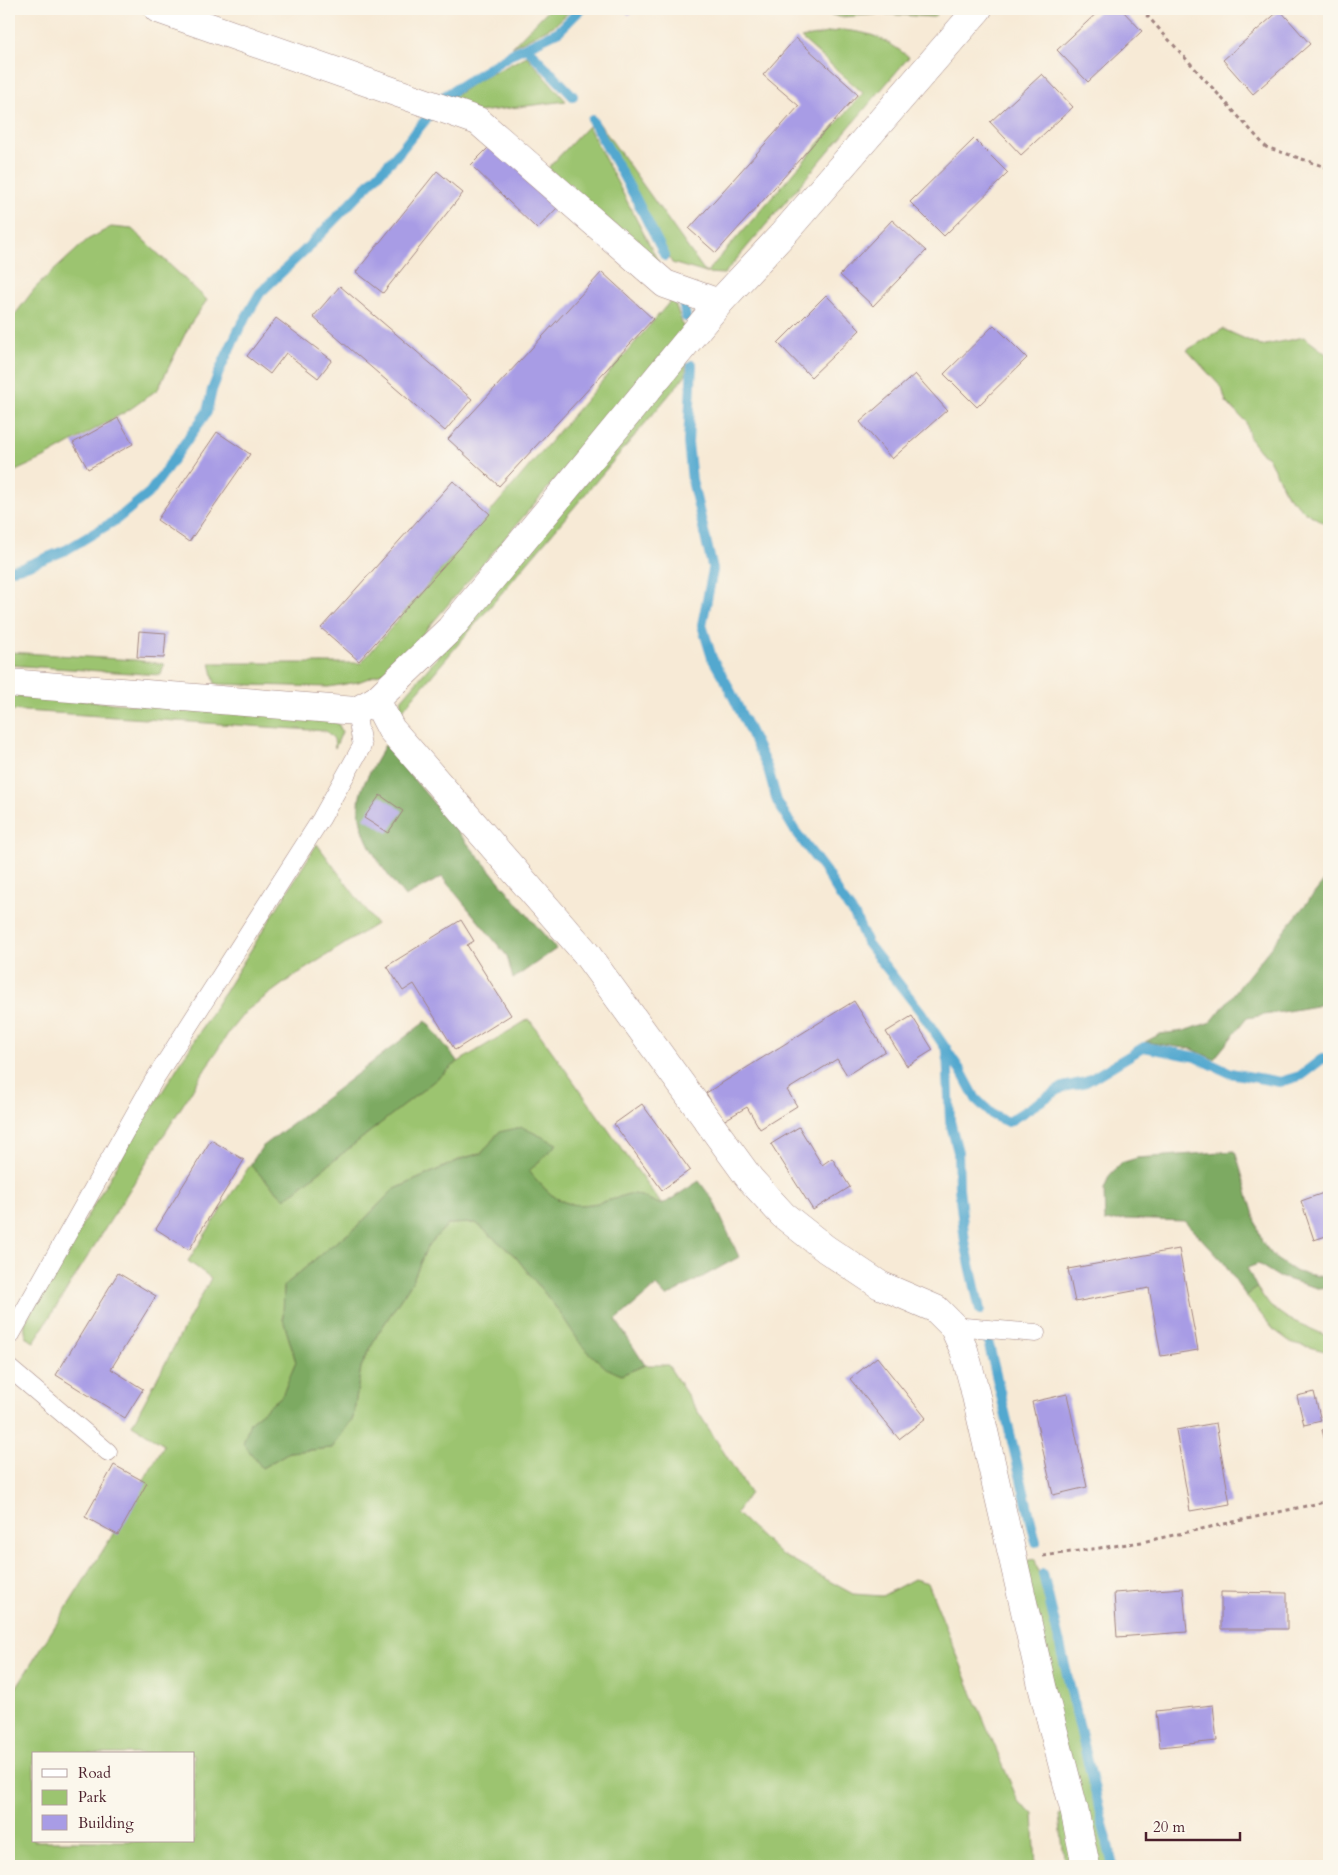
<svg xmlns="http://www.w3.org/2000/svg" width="1338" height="1875" viewBox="0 0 1338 1875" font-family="Cardo,serif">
<rect width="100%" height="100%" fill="#fbf7ec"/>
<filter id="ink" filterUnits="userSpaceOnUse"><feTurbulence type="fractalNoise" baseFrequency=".02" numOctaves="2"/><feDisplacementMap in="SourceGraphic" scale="10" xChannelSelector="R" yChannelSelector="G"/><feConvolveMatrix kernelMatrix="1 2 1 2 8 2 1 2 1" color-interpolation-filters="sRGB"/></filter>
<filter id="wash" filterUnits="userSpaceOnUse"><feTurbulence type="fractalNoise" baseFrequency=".0096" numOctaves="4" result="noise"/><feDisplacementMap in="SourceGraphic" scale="20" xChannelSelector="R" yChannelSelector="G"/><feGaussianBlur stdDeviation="1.12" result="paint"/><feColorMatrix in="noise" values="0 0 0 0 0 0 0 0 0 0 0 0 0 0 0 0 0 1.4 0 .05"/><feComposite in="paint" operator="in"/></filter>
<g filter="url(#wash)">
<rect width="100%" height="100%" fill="#f7ead6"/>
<path fill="#9cc470" stroke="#73724e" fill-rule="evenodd" d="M549,9H572L555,25L512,47Z
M808,9H942L934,17L883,14L840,17Z
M842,30C874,33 883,38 909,57L724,274L706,273L672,263L594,116L706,273L863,93L801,38Z
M527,56L566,101L479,112L451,99L475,82Z
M588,126L659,263L548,168Z
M111,227L132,229L207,300L189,326L158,389L129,410L44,458L9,474V319L13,317L36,287L87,240Z
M673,298L684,329L398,663L382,673L358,682L328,687L215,684L210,663H361Z
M1223,329L1261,346L1304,337L1329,356V526L1304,511L1287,495L1268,457L1260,452L1250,439L1246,422L1226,402L1222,388L1187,350Z
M686,362V375L401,712V700L525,555Z
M9,652L135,660L164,664L161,675L9,665Z
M9,695L332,720L339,725L342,732L335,748L334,739L326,731L9,710Z
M317,844L376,924L291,978L246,1011L229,1032L211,1060L34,1342C25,1338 24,1332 25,1322L129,1145Z
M529,1019L662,1205C653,1202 642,1195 633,1194C626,1193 617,1199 610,1200C569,1211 556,1204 529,1171L557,1144L499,1132L482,1153L463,1158L393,1190L356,1228L327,1249L284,1286L283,1319L296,1362L282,1396L250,1422L262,1468L289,1452L332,1448L353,1418L361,1367L377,1335L412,1282L427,1247L448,1224L476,1223L515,1256L558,1310L621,1375L645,1365H668L750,1493L736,1513L780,1554L853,1594L882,1596L914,1579L928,1583L972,1692L1019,1803L1033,1814L1036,1866H9V1699L110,1539L164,1445L132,1425L211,1278L188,1261L250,1165L285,1199L458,1062ZM34,1754H194V1841H34Z
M1257,1288L1270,1306L1287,1318L1329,1337V1352L1292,1343L1273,1329L1246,1296Z
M1035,1559L1109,1866H1093L1019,1562Z
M1068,1810L1080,1866H1065L1059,1815Z"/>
<path fill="#7daa62" stroke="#646446" d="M385,745L556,949L513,979L507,956L442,877L405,897C382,868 347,825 363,786C369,772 378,758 385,745Z
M1329,875V1000L1316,1006L1247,1018L1214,1059L1192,1049L1145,1042L1160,1034L1183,1031L1211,1022Z
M426,1021L458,1062L285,1199L250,1165L262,1147Z
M522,1127L557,1144L529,1171C556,1204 569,1211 610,1200C617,1199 626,1193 633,1194C642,1195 653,1202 662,1205L699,1181L713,1200L739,1257L666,1297L656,1286L616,1320L645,1365L621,1375L606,1368L582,1346L558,1310L515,1256L476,1223L448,1224L427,1247L412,1282L377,1335L361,1367L353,1418L332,1448L289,1452L262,1468L243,1443L250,1422L282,1396L296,1362L283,1319L284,1286L327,1249L356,1228L393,1190L464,1158L482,1153L499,1132Z
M1235,1151L1262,1242L1276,1259L1296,1272L1323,1277L1329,1276V1289L1317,1288L1279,1277L1258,1264L1247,1268L1257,1288L1246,1296L1224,1263L1185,1221L1125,1219L1105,1222L1104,1190L1109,1176L1121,1163L1137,1158Z"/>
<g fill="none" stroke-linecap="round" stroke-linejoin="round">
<path stroke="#53a8cf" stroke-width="10" d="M526,47L573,96
M443,97L515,52L559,31L581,9
M592,120L635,197L665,256
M682,298L686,317
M692,365L688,443L692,480L713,570L702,625L712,658L727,684L768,769L777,801L795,831L826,872L840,896L855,916L867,943L921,1012L961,1071L976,1099L994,1116L1008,1122L1063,1087L1086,1082L1144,1047L1196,1057L1230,1073L1280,1082L1300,1076L1322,1059L1329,1058
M9,570L26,566L66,550L116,520L150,492L207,412L212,390L221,367L239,329L260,293L306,249L396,156L427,118
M947,1049L950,1121L958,1152L959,1188L965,1242L980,1310
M987,1337L1036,1542
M1043,1574L1113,1866"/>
</g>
<g id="blocks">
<path fill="#a89ce5" d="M622,9H635L629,15Z
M1101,9H1121L1142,31L1088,82L1057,50Z
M1280,10L1310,44L1253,94L1223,60Z
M796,38L858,94L716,253L689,229L799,106L763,75Z
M1042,74L1073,107L1021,155L990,122Z
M974,139L1008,173L944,236L910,202Z
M494,142L559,206L537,229L471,165Z
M437,171L463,193L383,293L356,272Z
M892,220L926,251L873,306L840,275Z
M602,272L653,319L499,486L448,439Z
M340,286L472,399L445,431L313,317Z
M826,295L860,330L811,377L778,343Z
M276,318L332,360L318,378L286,353L270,374L247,356Z
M994,325L1027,358L977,407L944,374Z
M915,374L947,410L892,459L860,422Z
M118,418L133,444L88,469L73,443Z
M217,432L250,454L189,542L157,520Z
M453,481L490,514L359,661L321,628Z
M139,631L166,633L164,658L137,657Z
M380,795L403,811L388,833L364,818Z
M461,920L474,941L467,945L511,1015L455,1050L414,984L403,991L387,966Z
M854,1001L885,1051L847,1075L837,1059L787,1090L797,1106L760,1129L747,1107L723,1121L706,1093Z
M912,1016L933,1050L907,1066L886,1032Z
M642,1104L690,1170L662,1190L614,1124Z
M799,1127L822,1165L832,1158L850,1187L813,1210L771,1144Z
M211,1140L244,1160L189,1250L156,1229Z
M1329,1191V1235L1314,1240L1301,1201Z
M1179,1249L1198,1350L1161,1356L1149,1288L1075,1302L1068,1269Z
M118,1273L156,1296L111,1369L143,1389L125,1418L56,1375Z
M877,1357L926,1418L899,1439L850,1379Z
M1314,1392L1321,1421L1304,1425L1297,1396Z
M1067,1394L1087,1487L1053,1495L1032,1402Z
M1216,1423L1230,1504L1190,1511L1176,1430Z
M1329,1428V1455L1322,1430Z
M114,1465L147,1483L118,1535L85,1517Z
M1183,1588L1187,1632L1117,1637L1114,1593Z
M1221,1592L1287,1593V1629H1221Z
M1213,1705L1217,1741L1160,1747L1156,1711Z"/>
</g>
</g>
<g filter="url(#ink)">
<use href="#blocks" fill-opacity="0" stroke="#a08480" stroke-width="1"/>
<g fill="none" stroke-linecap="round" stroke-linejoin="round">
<defs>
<path id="service" d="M953,1326L1036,1333
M9,1338L154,1080L321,819L362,746L356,711
M9,1368L108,1452"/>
<path id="minor" d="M158,9L478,121L665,284L719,303
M376,700L391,729L585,952L750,1179L783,1215L826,1249L880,1285L936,1309L953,1326L964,1350L973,1383L1043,1690L1074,1809L1086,1866"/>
<path id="secondary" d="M9,683L356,711L376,700L450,629L719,303L784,233L978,9"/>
</defs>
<use href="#service" stroke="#a08480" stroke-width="19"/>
<use href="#minor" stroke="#a08480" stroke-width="29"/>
<use href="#secondary" stroke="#a08480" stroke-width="29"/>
<path stroke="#a08480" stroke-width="3" stroke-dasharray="4 4" stroke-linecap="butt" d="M1141,9L1266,147L1329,168
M1043,1556L1142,1542L1329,1501"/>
<use href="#service" stroke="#fff" stroke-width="18"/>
<use href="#minor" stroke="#fff" stroke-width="28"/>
<use href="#secondary" stroke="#fff" stroke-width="28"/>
</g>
</g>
<rect width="1338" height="1875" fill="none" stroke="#fbf7ec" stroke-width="30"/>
<rect x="32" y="1752" width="162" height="90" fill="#fbf7ec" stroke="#b4a19f"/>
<rect x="42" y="1769" width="25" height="8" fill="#ffffff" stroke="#b4a19f"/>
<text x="78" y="1778" font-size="15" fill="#4a1f2b">Road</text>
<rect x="42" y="1790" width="25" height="15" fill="#9cc470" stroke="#b4a19f"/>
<text x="78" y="1802" font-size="15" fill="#4a1f2b">Park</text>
<rect x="42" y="1815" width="25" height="15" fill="#a89ce5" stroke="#b4a19f"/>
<text x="78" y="1828" font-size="15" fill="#4a1f2b">Building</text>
<path d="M1146 1832v8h94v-8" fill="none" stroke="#4a1f2b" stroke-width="2.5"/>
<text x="1153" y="1832" font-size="15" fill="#4a1f2b" stroke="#fbf7ec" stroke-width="4" paint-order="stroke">20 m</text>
</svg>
